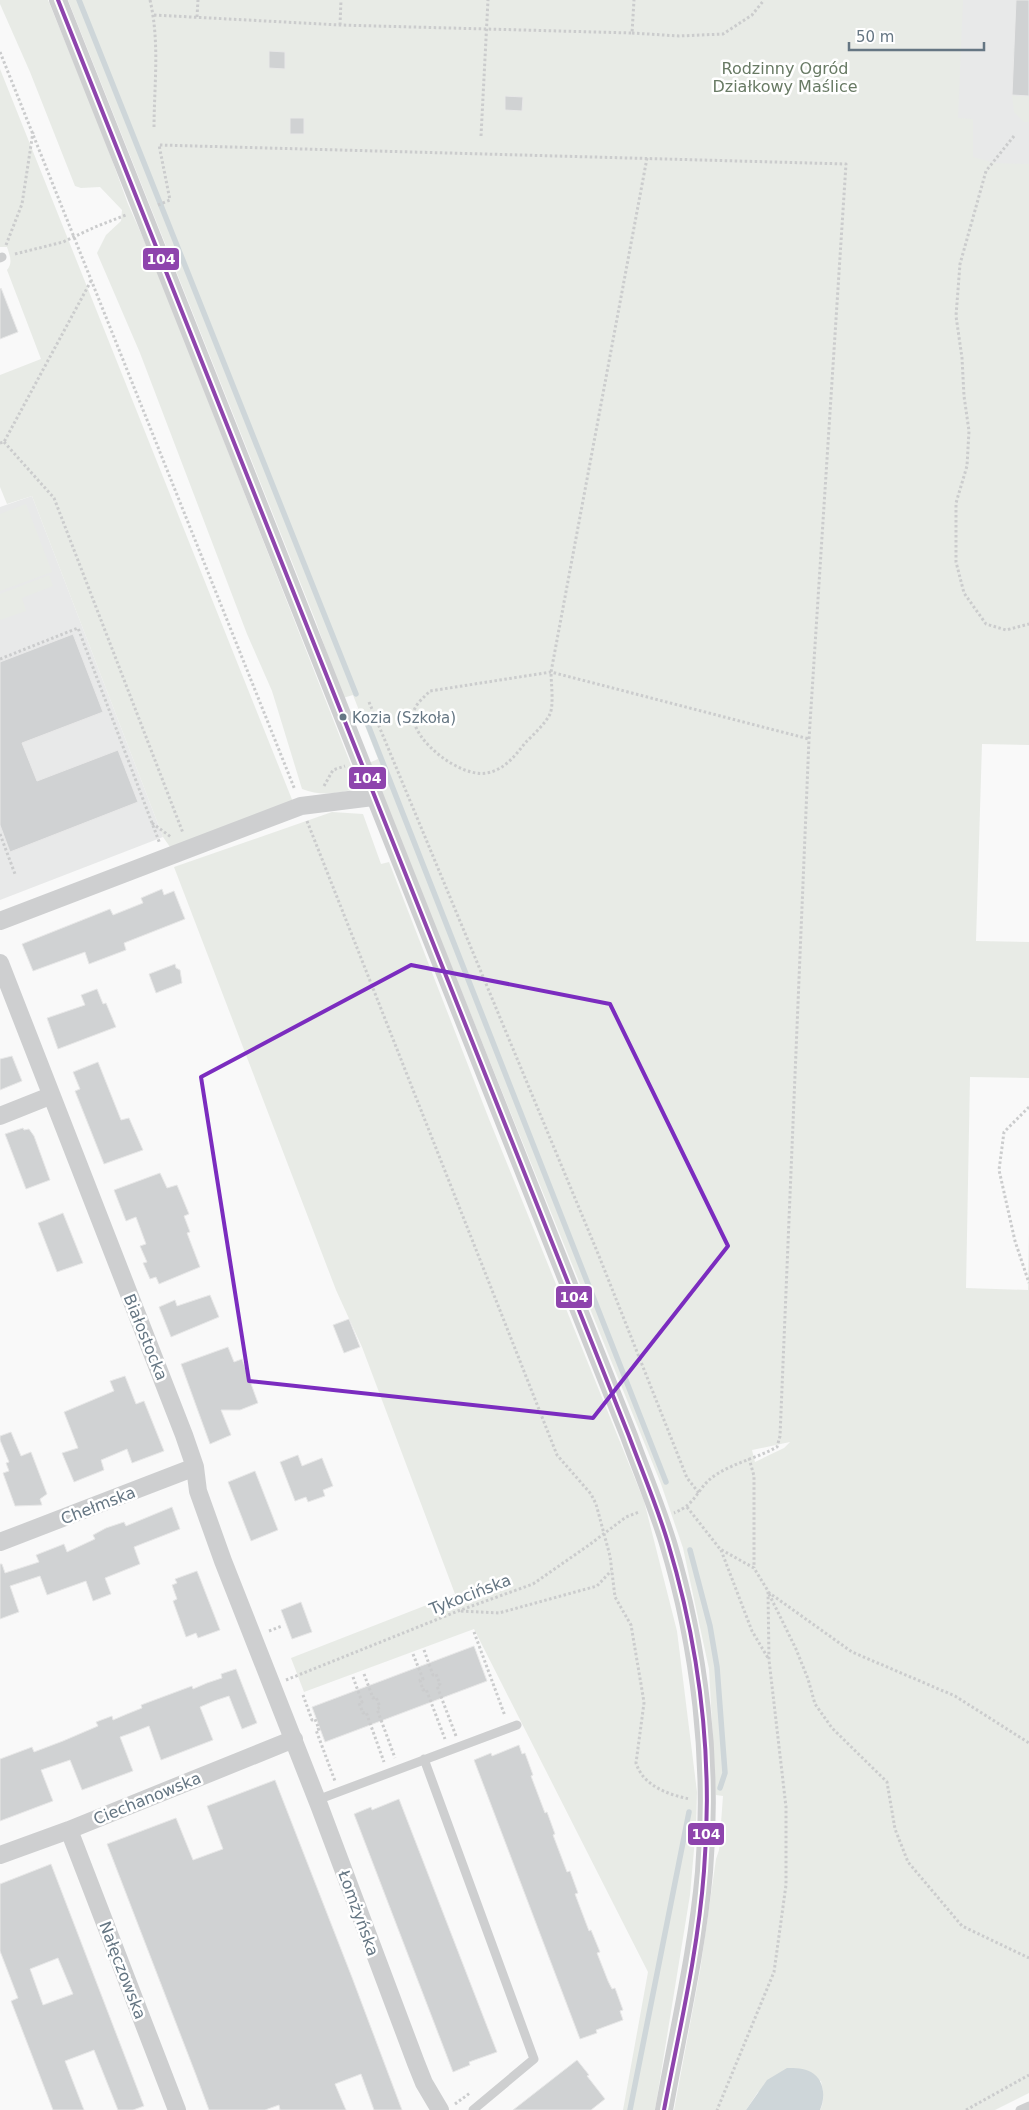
<svg xmlns="http://www.w3.org/2000/svg" width="1029" height="2110" viewBox="0 0 1029 2110" font-family="'DejaVu Sans',sans-serif">
<rect width="100%" height="100%" fill="#f9f9f9"/>
<path fill="#e8e9e9" d="M938,0H1029V182L954,197Z
M32,496L163,837L0,900V507Z"/>
<path fill="#e8ebe6" fill-rule="evenodd" d="M0,0H48L100,127L128,204L155,265L360,788C340,793 322,797 302,789L272,691L247,634L140,353L97,253L106,235L121,221L122,210L100,187L81,188L75,186L30,72L0,4Z
M68,0H963L958,118L973,119V157L995,163L1029,164V745L982,744L976,941L1029,942V1078L970,1077L966,1288L1028,1290L1029,1232V2093L995,2110H820C825,2101 823,2091 821,2081L758,2092L746,2110H674L700,1971L716,1859L719,1850L723,1796L716,1795L709,1669L683,1548L661,1484L369,763L378,759L353,695L343,698L316,622ZM790,1442L784,1448L755,1462L752,1450Z
M0,69L293,802L170,847L163,837L32,496L7,504L0,487V375L41,359L7,270C13,263 10,256 7,247H0Z
M1012,95L1029,96V122H1024L1014,112Z
M26,504L52,572L0,591V514Z
M49,575L53,586L22,598L26,611L0,620V594Z
M332,812L363,814L381,864L389,862L489,1119L644,1501L677,1631L697,1792L696,1827L690,1895L655,2110H623L648,1972L474,1629L304,1692L291,1658L455,1594L362,1347L336,1290L174,867Z"/>
<path fill="#ced6d9" d="M787,2068C795,2068 804,2068 811,2072C824,2079 826,2097 820,2110H746L767,2080Z"/>
<g fill="none" stroke-linecap="round" stroke-linejoin="round">
<path stroke="#ced6d9" stroke-width="5.5" d="M79,0L356,694
M368,725L666,1482
M690,1550L710,1626L717,1667L725,1773L720,1788
M630,2110L689,1812"/>
</g>
<path fill="#d0d2d3" stroke="#e8e8e8" fill-rule="evenodd" d="M1016,0H1029V96L1012,95Z
M269,51L285,52V69L269,68Z
M505,96L523,97L522,111L505,110Z
M290,118H304V134H290Z
M1,288L18,332L0,339V289Z
M73,634L103,712L22,743L37,781L118,750L138,802L10,852L0,825V662Z
M162,889L164,895L174,891L185,919L124,943L126,950L89,964L85,952L33,971L22,944L110,909L113,915L143,903L141,898Z
M175,964L176,968L180,970L182,983L156,993L149,974Z
M97,989L103,1004L106,1003L116,1027L58,1049L47,1018L85,1005L81,995Z
M12,1056L22,1081L0,1090V1059Z
M98,1062L121,1120L129,1118L143,1150L104,1164L75,1091L80,1089L73,1072Z
M23,1128L24,1130L29,1129L34,1136L50,1180L26,1189L5,1134Z
M160,1173L167,1188L177,1185L189,1214L184,1216L190,1232L187,1233L200,1267L159,1284L156,1277L150,1279L143,1263L147,1262L140,1246L146,1244L136,1217L126,1221L114,1190Z
M63,1213L83,1263L57,1272L38,1223Z
M210,1295L219,1317L171,1337L159,1307L175,1300L177,1306Z
M349,1319L360,1347L344,1353L333,1325Z
M228,1347L234,1362L242,1359L258,1403L240,1410H221L231,1435L210,1444L181,1364Z
M125,1376L136,1404L144,1401L164,1451L132,1463L127,1449L101,1460L104,1470L74,1482L62,1453L78,1448L64,1412L114,1391L110,1381Z
M11,1432L21,1456L31,1452L47,1494L40,1499L42,1505L15,1506L3,1473L9,1471L6,1463L9,1462L0,1440V1436Z
M298,1455L302,1466L322,1458L333,1486L323,1490L325,1496L308,1502L306,1497L295,1501L280,1462Z
M255,1471L278,1530L251,1541L228,1482Z
M172,1507L180,1529L134,1547L140,1564L105,1578L111,1594L93,1601L86,1581L47,1595L40,1576L10,1586L19,1612L0,1619V1564H2L5,1573L39,1562L36,1555L64,1544L67,1552L95,1539L93,1535L106,1528L124,1522L126,1526Z
M197,1571L220,1630L198,1638L196,1633L186,1637L173,1601L177,1599L172,1585L177,1583L175,1579Z
M301,1602L312,1632L292,1639L281,1610Z
M474,1646L487,1681L325,1742L312,1707Z
M236,1669L257,1723L242,1729L229,1696L214,1701L200,1707L213,1740L161,1760L149,1726L134,1732L120,1737L133,1771L82,1790L70,1760L41,1770L53,1801L0,1821V1759L32,1747L34,1752L63,1741L98,1726L96,1722L112,1716L113,1720L127,1714L142,1708L141,1705L192,1686L193,1689L207,1683L222,1678L221,1674Z
M519,1745L522,1754L525,1753L533,1775L531,1776L545,1813L547,1812L555,1834L553,1835L567,1872L570,1871L578,1893L575,1894L589,1931L591,1930L600,1952L597,1953L608,1981L612,1989L615,1988L623,2010L620,2011L623,2020L596,2030L597,2033L580,2039L474,1760L491,1753L492,1756Z
M275,1780L353,1980L402,2110H374L361,2074L335,2084L346,2110H280L279,2105L265,2110H209L196,2075L107,1844L176,1818L193,1860L223,1849L207,1806Z
M399,1799L497,2052L469,2062L470,2065L453,2072L354,1814L371,1807L372,1810Z
M51,1864L144,2106L133,2110H118L94,2050L65,2061L84,2110H53L11,2001L18,1998L0,1951V1884ZM58,1958L73,1994L43,2005L30,1969Z
M577,2060L589,2075L587,2076L605,2099L591,2110H513Z"/>
<g fill="none" stroke-linecap="round" stroke-linejoin="round">
<path stroke="#cbcccd" stroke-width="3" stroke-dasharray="2.5 2.5" stroke-linecap="butt" d="M150,0C160,43 154,86 154,129
M154,15L340,25L632,33L634,0
M197,17L198,0
M340,25L341,0
M632,33L679,36L723,34L752,15L764,0
M0,52L295,790
M481,136L488,0
M1014,136L986,171L960,264L956,316L962,358L964,396L969,431L967,466L956,503V562L964,593L986,624L1006,630L1029,624
M647,158L551,672C551,682 554,705 550,714C545,724 533,735 525,743C515,756 504,770 487,773C461,778 414,742 413,716C413,706 423,698 430,691L551,672L809,739
M158,205L170,200L159,145L846,164L809,739L780,1436L777,1447C757,1458 733,1463 714,1476C696,1489 698,1503 674,1513
M6,245L22,204L33,132
M15,254L63,242L95,227L126,215
M4,442L54,498L183,833
M0,443L4,442L92,279
M0,659L78,628L160,844
M369,702L599,1256L687,1478L699,1493
M324,786L333,770L345,766
M307,821L557,1455L591,1494L596,1504L610,1556L615,1597L631,1625L643,1696L644,1703L636,1763C643,1786 669,1795 690,1799
M152,823L171,837
M0,834L15,874
M1029,1107L1004,1132L999,1170L1015,1241L1029,1283
M749,1458L754,1476V1568
M687,1507L720,1549L754,1568L768,1591L769,1660L786,1807V1885L774,1972L717,2110
M721,1550L752,1631L768,1658
M768,1592L852,1652L955,1696L1029,1743
M769,1594L796,1649L808,1679L815,1704L832,1728L887,1782L895,1829L908,1862L962,1926L1029,1958
M461,1611L499,1613L597,1586L611,1571
M269,1631L282,1626
M474,1632L505,1716
M424,1650L433,1675L436,1674L440,1684L437,1686L456,1736
M413,1654L423,1679L420,1680L423,1690L426,1689L445,1739
M364,1674L373,1698L376,1697L380,1707L377,1709L395,1758
M353,1677L362,1702L359,1703L363,1713L366,1712L384,1762
M286,1680L458,1611L533,1584L589,1545L626,1517L639,1512
M303,1695L312,1720L315,1719L319,1729L316,1730L335,1781
M455,2104L470,2093
M966,2110L1029,2075"/>
<path stroke="#cecfd0" stroke-width="9" d="M0,258L2,257
M424,1759L534,2059L473,2110
M317,1800L517,1725
M1020,2110L1029,2106"/>
<path stroke="#cecfd0" stroke-width="18" d="M58,0L629,1436C642,1472 657,1507 668,1543C700,1648 713,1762 704,1872C697,1951 678,2031 664,2110
M0,921L301,806L373,797
M0,963L184,1435L195,1467L198,1491L223,1561L319,1805L416,2063L424,2083L440,2110
M0,1116L50,1096
M0,1542L195,1467
M69,1830L177,2110
M0,1855L69,1830L294,1739"/>
<defs>
<path id="bus-1" d="M58,0L629,1436C642,1471 657,1506 668,1543C700,1649 713,1761 704,1871C698,1952 679,2031 664,2110"/>
</defs>
<use href="#bus-1" stroke="#fff" stroke-width="8"/>
<use href="#bus-1" stroke="#8e44ad" stroke-width="4"/>
</g>
<path fill="none" stroke="#7b2cbf" stroke-width="4" stroke-linejoin="round" d="M411,965L610,1004L728,1246L593,1418L249,1381L201,1077Z"/>
<circle fill="#657683" stroke="#fff" stroke-width="2" cx="343" cy="717" r="4.5"/>
<g text-anchor="middle" stroke-width="5" stroke-linejoin="round" paint-order="stroke">
<g font-size="15" fill="#657683" stroke="#fff" text-anchor="start">
<text x="352" y="723">Kozia (Szkoła)</text>
</g>
<g font-size="16" fill="#687a64" stroke="#fff">
<text x="785" y="74">Rodzinny Ogród<tspan x="785" dy="18">Działkowy Maślice</tspan></text>
</g>
<g font-size="16" fill="#657683" stroke="#fff">
<text transform="translate(146 1337) rotate(68)" y="6">Białostocka</text>
<text transform="translate(98 1505) rotate(-21)" y="6">Chełmska</text>
<text transform="translate(470 1594) rotate(-21)" y="6">Tykocińska</text>
<text transform="translate(147 1798) rotate(-22)" y="6">Ciechanowska</text>
<text transform="translate(359 1913) rotate(70)" y="6">Łomżyńska</text>
<text transform="translate(123 1970) rotate(69)" y="6">Nałęczowska</text>
</g>
</g>
<g stroke="#fff" stroke-width="2">
<rect x="142" y="247" width="38" height="24" rx="5" fill="#8e44ad"/>
<rect x="348" y="766" width="39" height="24" rx="5" fill="#8e44ad"/>
<rect x="555" y="1285" width="38" height="24" rx="5" fill="#8e44ad"/>
<rect x="687" y="1822" width="38" height="24" rx="5" fill="#8e44ad"/>
</g>
<g font-size="14" text-anchor="middle" font-weight="bold" fill="#fff">
<text x="161" y="264">104</text>
<text x="367" y="783">104</text>
<text x="574" y="1302">104</text>
<text x="706" y="1839">104</text>
</g>
<path d="M849 42v8h135v-8" fill="none" stroke="#657683" stroke-width="2.5"/>
<text x="856" y="42" font-size="15" fill="#657683" stroke="#ffffff" stroke-width="4" paint-order="stroke">50 m</text>
</svg>
